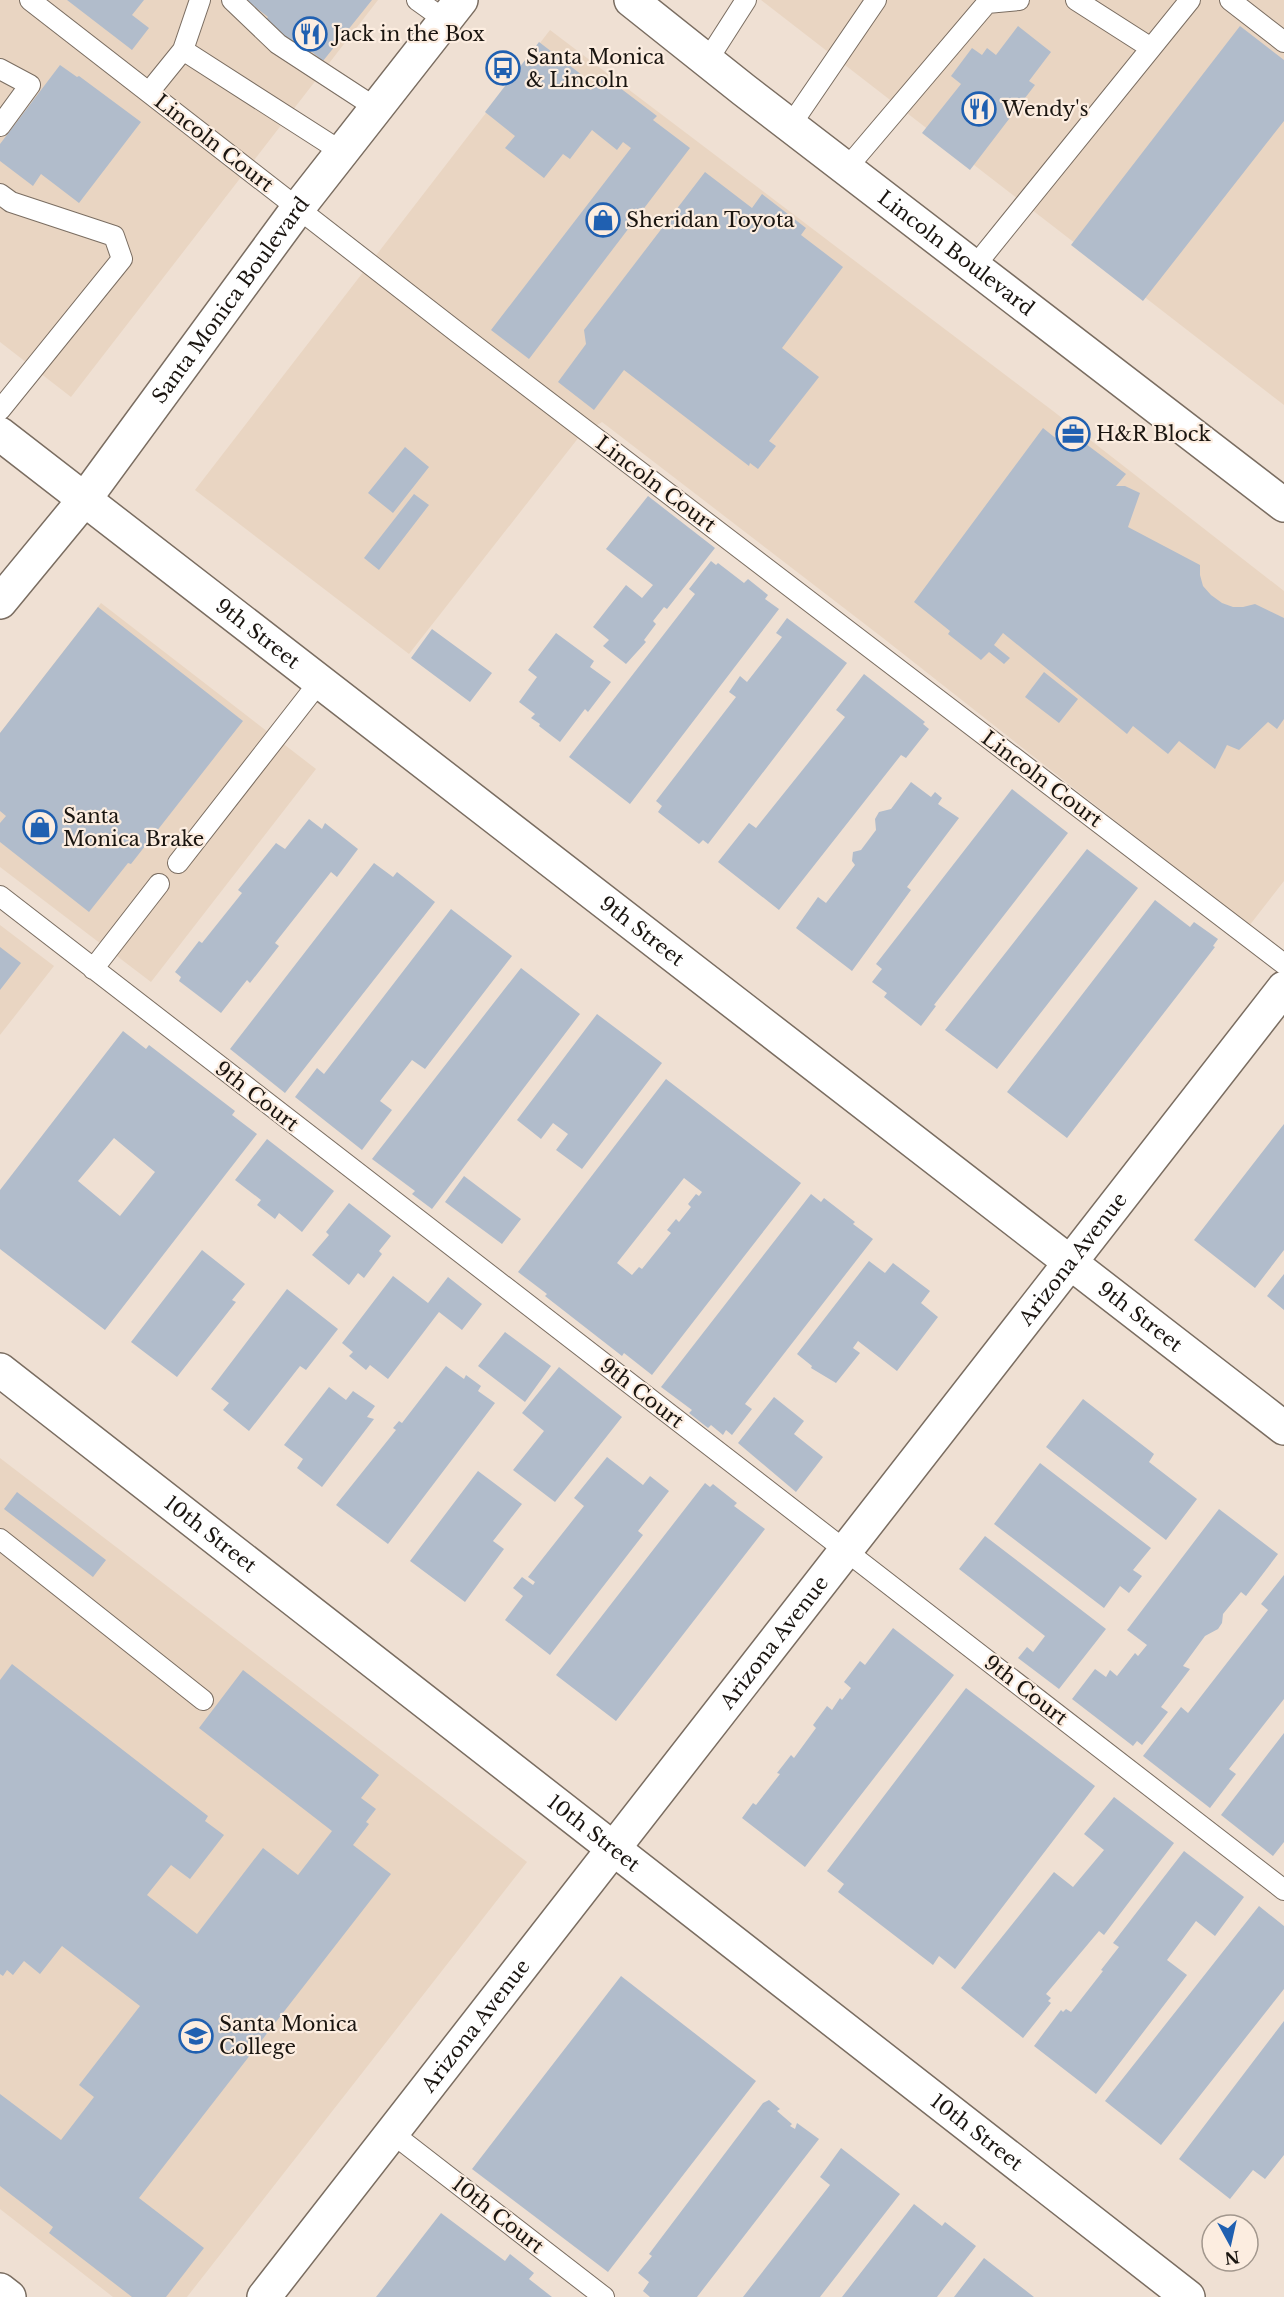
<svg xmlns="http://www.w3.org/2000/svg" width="1284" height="2297" viewBox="0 0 1284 2297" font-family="'Libre Baskerville',serif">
<rect width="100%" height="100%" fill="#efe0d3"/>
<path fill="#e9d5c2" d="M0,0H378L71,397L0,342Z
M761,0H1284V405Z
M550,30L1053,411L1284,591V881L1249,926L883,638L602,422L579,437L409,654L195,490Z
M101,603L316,769L151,982L0,867V733Z
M0,925L54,966L0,1035Z
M0,1458L527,1862L187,2297H113L0,2209Z"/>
<path fill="#b1bccb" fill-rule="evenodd" d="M67,0H144L132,15L149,28L132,50Z
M246,0H372L323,61L301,43L295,49L263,24L268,17Z
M1018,26L1051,52L1029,81L1035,85L970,170L922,133L961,84L951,76L972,48L982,55L987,48L996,55Z
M1240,26L1284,60V121L1143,301L1071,245Z
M539,42L582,75L578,81L591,90L603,75L657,116L653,120L690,148L529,359L491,330L631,148L623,142L617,150L592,130L570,159L563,154L544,178L505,148L515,136L485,112Z
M60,65L77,77L79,76L141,122L79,203L41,174L33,186L0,161V144Z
M705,172L752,208L762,194L806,228L801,235L843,267L782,348L819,377L769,441L776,446L758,469L750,463L749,466L624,370L594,410L558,382L586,344L584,330Z
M1043,428L1058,440L1066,429L1126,474L1116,486H1125L1140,493L1128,527L1200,565V575L1203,586L1211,595L1222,603L1233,607H1243L1255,604L1284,618V719L1277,729L1268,722L1239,750L1227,745L1215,769L1179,741L1168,754L1133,726L1127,734L1003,633L994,645L1010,658L1004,664L989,652L981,660L948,634L950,631L914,602Z
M405,447L429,467L393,513L368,493Z
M414,494L429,505L379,570L364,558Z
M648,496L715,548L667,609L664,607L653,621L656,624L644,640L646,642L626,664L603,646L609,640L593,627L626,585L642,598L653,585L606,549Z
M711,561L716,565L718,563L744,583L748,579L768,595L765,599L779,609L630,804L569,757L695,594L689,589Z
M98,607L243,721L131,864L128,863L89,912L0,842V823L6,816L0,811V733Z
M787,618L847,663L708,844L703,840L699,844L658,812L662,806L656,801L736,697L729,692L740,676L747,682L782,637L776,633Z
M432,629L492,673L470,702L411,658Z
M556,633L594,661L590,667L611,682L588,712L585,709L560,742L539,726L540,724L531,718L535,714L519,702L537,677L528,670Z
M1044,672L1078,699L1059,723L1025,697Z
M864,674L925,722L923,724L929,729L906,758L901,755L779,910L718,862L749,823L756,828L845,717L836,710Z
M911,782L931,797L935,792L942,798L938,804L959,818L907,887L911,890L852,971L796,928L818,897L826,903L855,865L852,861L853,852L861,850L876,830L875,819L879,812L891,809Z
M1012,789L1068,833L934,1005L936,1006L921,1026L884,997L887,993L872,982L882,969L876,964Z
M309,819L322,829L325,823L358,849L337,877L331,872L275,943L279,946L250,983L247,980L221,1013L179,981L181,977L175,972L199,941L202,943L242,893L238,890L276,843L285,849Z
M1087,849L1138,888L997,1069L945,1030Z
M374,863L393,877L397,872L435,902L285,1093L230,1049Z
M1155,900L1190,927L1194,922L1218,939L1213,946L1215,947L1067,1138L1007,1092Z
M451,909L512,956L425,1069L412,1060L380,1101L392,1110L362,1150L295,1097L317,1068L324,1074Z
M0,947L21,963L0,990Z
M521,968L580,1014L432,1209L412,1194L415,1191L372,1159Z
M597,1014L662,1063L582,1169L556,1150L568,1134L553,1123L541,1139L517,1120Z
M123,1031L146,1049L149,1045L235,1111L232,1115L257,1134L105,1330L0,1249V1190ZM114,1138L155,1172L120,1216L78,1181Z
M666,1079L801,1183L652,1375L624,1353L622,1356L545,1296L547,1294L518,1272ZM684,1178L702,1192L699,1196L696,1194L688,1204L691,1207L679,1222L676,1219L667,1230L671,1233L642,1269L639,1267L632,1275L617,1263Z
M1284,1124V1250L1255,1288L1194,1240Z
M267,1139L334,1191L302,1232L279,1213L275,1219L257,1205L261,1200L235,1180Z
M464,1176L521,1219L502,1244L445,1202Z
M811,1194L821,1202L824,1198L855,1222L853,1224L873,1239L745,1404L752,1409L732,1435L726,1430L723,1435L711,1425L708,1428L689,1413L692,1410L661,1387Z
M349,1203L391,1236L379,1251L382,1254L364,1278L358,1273L349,1285L312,1255L329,1235L326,1232Z
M202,1250L245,1284L232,1300L236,1302L177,1377L131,1342Z
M869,1261L885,1273L893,1263L930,1291L921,1303L938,1317L897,1371L858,1341L853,1348L860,1353L836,1383L811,1368L812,1366L797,1354Z
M1284,1274V1310L1267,1296Z
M393,1276L428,1303L448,1277L482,1304L462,1330L439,1312L388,1379L370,1365L366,1370L349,1356L353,1352L342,1343Z
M287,1289L338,1329L306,1370L300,1366L249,1431L223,1410L229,1403L211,1389Z
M505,1332L551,1366L525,1402L478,1366Z
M446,1366L464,1379L466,1375L481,1386L478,1391L495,1403L388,1544L336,1505L396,1430L393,1428L399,1421L402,1423Z
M559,1367L622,1417L555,1502L513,1470L544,1431L522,1413Z
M329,1387L346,1400L353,1391L375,1406L367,1417L374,1419L322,1487L297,1468L303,1459L284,1445Z
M774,1397L804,1421L794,1434L823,1457L796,1492L738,1443Z
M1083,1399L1154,1454L1149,1462L1197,1499L1166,1540L1046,1447Z
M607,1457L643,1485L650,1476L669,1491L638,1531L643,1535L550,1655L505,1620L523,1596L513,1588L522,1577L533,1585L535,1582L528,1577L584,1506L574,1498Z
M1040,1463L1151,1548L1133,1570L1142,1576L1129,1593L1120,1586L1104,1608L994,1524Z
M478,1471L522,1504L493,1541L504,1549L465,1602L410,1561Z
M705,1483L710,1487L713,1484L737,1503L734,1506L765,1529L616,1721L556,1675Z
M17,1492L106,1560L93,1577L4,1509Z
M1219,1509L1278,1554L1246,1596L1241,1592L1223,1614L1222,1623L1218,1629L1205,1636L1183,1666L1190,1669L1161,1707L1168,1712L1142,1745L1137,1741L1133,1746L1072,1699L1095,1669L1106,1677L1110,1670L1117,1676L1135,1653L1138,1656L1147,1645L1127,1630Z
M985,1536L1106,1629L1059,1689L1018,1658L1027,1647L1033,1652L1045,1636L959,1569Z
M1284,1575V1699L1229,1769L1236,1774L1210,1808L1143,1756L1181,1707L1188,1713L1268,1610L1261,1604Z
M893,1628L954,1675L805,1867L742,1818L753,1803L756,1805L780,1774L777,1773L791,1755L794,1758L816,1728L813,1725L827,1706L832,1710L840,1698L842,1700L851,1688L844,1682L860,1661L865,1665Z
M12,1664L208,1816L205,1821L224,1835L190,1879L171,1865L147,1895L197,1934L263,1848L298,1875L332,1831L199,1728L243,1670L379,1775L361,1798L376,1809L366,1822L369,1824L353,1845L391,1874L139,2198L204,2248L166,2297H132L49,2233L53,2227L0,2186V2094L61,2140L94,2097L79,2085L140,2006L62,1946L40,1974L24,1961L13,1975L7,1970L3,1976L0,1974V1680Z
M966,1688L1095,1786L955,1969L939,1956L933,1965L838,1892L844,1884L827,1871Z
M1284,1733V1842L1273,1856L1221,1815Z
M1114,1797L1174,1843L1104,1935L1099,1931L1046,1994L1051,1998L1048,2001L1051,2003L1023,2038L961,1988L1054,1872L1073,1887L1104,1850L1084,1834Z
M1184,1851L1244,1897L1215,1936L1196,1921L1167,1960L1187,1975L1096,2094L1034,2046L1061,2010L1063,2012L1066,2009L1071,2012L1103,1971L1101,1970L1119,1947L1113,1943Z
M1259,1906L1284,1926V1989L1161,2145L1105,2101Z
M621,1976L756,2081L608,2272L472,2169Z
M1284,2021V2155L1265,2179L1253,2170L1230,2199L1179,2159Z
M769,2100L780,2109L777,2111L792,2124L790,2126L795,2129L797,2123L819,2139L697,2297H650L643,2291L649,2282L638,2273L652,2256L649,2254L763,2103Z
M841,2148L900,2194L820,2297H743L830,2185L820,2177Z
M914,2204L942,2226L945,2222L976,2246L937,2297H842Z
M441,2213L505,2261L510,2254L534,2273L529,2279L552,2297H376Z
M984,2258L1034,2297H954Z"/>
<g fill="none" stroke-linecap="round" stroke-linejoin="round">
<defs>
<path id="service" d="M30,0L457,332L1284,964
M200,0L183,50L342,152
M232,0L278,44L376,108
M417,0L445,20
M1076,0L1151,48
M1230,0L1284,42
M707,61L746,0
M0,69L30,85L0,126
M149,92L183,50
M790,126L876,0
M846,169L987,3L1019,0
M0,194L11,202L114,236L122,259L0,410
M974,267L1190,0
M178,863L320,681
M0,896L1284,1890
M93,969L159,884
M0,1539L203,1700
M392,2133L604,2297"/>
<g id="minor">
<path id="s1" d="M0,434L1284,1428"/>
<path id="s2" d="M0,1370L1188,2297"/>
<path id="s3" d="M264,2297L1284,988"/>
</g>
<path id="tertiary" d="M0,2290L9,2297"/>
<g id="primary">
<path id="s4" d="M631,0L744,90L1284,505"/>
<path id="s5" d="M0,602L84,500L298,208L461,0"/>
</g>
</defs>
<use href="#service" stroke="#7a6d61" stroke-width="22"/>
<use href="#minor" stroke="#7a6d61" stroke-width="36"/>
<use href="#tertiary" stroke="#7a6d61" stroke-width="36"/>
<use href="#primary" stroke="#7a6d61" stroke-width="36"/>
<use href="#service" stroke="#fff" stroke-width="20"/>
<use href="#minor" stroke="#fff" stroke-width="33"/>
<use href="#tertiary" stroke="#fff" stroke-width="33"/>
<use href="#primary" stroke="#fff" stroke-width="33"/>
</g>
<defs>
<symbol id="restaurant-ring" viewBox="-11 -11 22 22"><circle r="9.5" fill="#fcede0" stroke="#2060b1" stroke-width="1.5"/><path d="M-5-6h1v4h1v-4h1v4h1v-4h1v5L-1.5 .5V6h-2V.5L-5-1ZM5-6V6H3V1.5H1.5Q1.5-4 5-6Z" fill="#2060b1"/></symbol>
<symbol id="bus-ring" viewBox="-11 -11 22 22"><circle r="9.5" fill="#fcede0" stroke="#2060b1" stroke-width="1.5"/><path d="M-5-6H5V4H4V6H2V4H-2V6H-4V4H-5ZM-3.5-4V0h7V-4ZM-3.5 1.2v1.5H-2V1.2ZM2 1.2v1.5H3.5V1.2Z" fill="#2060b1"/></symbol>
<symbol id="shop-ring" viewBox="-11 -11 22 22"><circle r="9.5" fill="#fcede0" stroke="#2060b1" stroke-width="1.5"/><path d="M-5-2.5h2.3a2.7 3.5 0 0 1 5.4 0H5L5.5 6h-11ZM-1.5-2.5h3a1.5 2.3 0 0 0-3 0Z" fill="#2060b1"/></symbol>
<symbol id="office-ring" viewBox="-11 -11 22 22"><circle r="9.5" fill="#fcede0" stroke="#2060b1" stroke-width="1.5"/><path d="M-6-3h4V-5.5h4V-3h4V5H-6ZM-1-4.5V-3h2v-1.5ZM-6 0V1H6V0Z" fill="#2060b1"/></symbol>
<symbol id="university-ring" viewBox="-11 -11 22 22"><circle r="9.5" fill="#fcede0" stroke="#2060b1" stroke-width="1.5"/><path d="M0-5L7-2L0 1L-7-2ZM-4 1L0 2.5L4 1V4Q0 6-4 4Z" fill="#2060b1"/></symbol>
</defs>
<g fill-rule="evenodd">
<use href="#restaurant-ring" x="291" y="15" width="38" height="38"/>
<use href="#bus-ring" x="484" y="49" width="38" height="38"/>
<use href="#restaurant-ring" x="960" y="90" width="38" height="38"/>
<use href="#shop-ring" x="584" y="201" width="38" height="38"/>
<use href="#office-ring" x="1054" y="415" width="38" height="38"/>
<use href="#shop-ring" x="21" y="808" width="38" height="38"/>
<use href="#university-ring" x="177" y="2017" width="38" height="38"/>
</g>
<g text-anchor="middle" stroke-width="4.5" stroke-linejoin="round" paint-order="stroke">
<g font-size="20" fill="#1a1510" stroke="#fcede0" text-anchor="start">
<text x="333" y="41">Jack in the Box</text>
<text x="526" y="64">Santa Monica<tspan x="526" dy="23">&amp; Lincoln</tspan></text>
<text x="1002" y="116">Wendy's</text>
<text x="626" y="227">Sheridan Toyota</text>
<text x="1096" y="441">H&amp;R Block</text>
<text x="63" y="823">Santa<tspan x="63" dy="23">Monica Brake</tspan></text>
<text x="219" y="2031">Santa Monica<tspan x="219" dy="23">College</tspan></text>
</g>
<g font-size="20" fill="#1a1510" stroke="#fcede0">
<text transform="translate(214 143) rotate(38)" y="7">Lincoln Court</text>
<text dy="7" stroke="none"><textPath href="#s4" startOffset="412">Lincoln Boulevard</textPath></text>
<text dy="7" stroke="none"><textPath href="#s5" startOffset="380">Santa Monica Boulevard</textPath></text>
<text transform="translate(656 484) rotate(37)" y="7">Lincoln Court</text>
<text dy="7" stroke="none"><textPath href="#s1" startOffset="326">9th Street</textPath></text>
<text transform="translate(1042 779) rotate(37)" y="7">Lincoln Court</text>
<text dy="7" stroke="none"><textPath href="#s1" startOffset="812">9th Street</textPath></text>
<text transform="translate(257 1096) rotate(38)" y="7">9th Court</text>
<text dy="7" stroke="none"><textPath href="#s3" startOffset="1316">Arizona Avenue</textPath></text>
<text dy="7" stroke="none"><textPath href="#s1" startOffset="1442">9th Street</textPath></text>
<text transform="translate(642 1393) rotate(38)" y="7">9th Court</text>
<text dy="7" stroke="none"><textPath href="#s2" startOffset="267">10th Street</textPath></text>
<text dy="7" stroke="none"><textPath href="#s3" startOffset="830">Arizona Avenue</textPath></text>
<text transform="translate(1026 1690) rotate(38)" y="7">9th Court</text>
<text dy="7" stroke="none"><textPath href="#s2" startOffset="753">10th Street</textPath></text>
<text dy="7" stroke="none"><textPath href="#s3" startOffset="344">Arizona Avenue</textPath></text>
<text dy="7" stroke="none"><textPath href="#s2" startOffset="1239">10th Street</textPath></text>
<text transform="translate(498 2215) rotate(38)" y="7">10th Court</text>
</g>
</g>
<g transform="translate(1230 2243) rotate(172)"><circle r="28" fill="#fcede0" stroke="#a2978d" stroke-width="1.5"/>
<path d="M0-4.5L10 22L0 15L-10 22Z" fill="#2060b1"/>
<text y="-9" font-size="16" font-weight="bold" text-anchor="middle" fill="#1a1510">N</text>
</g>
</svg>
